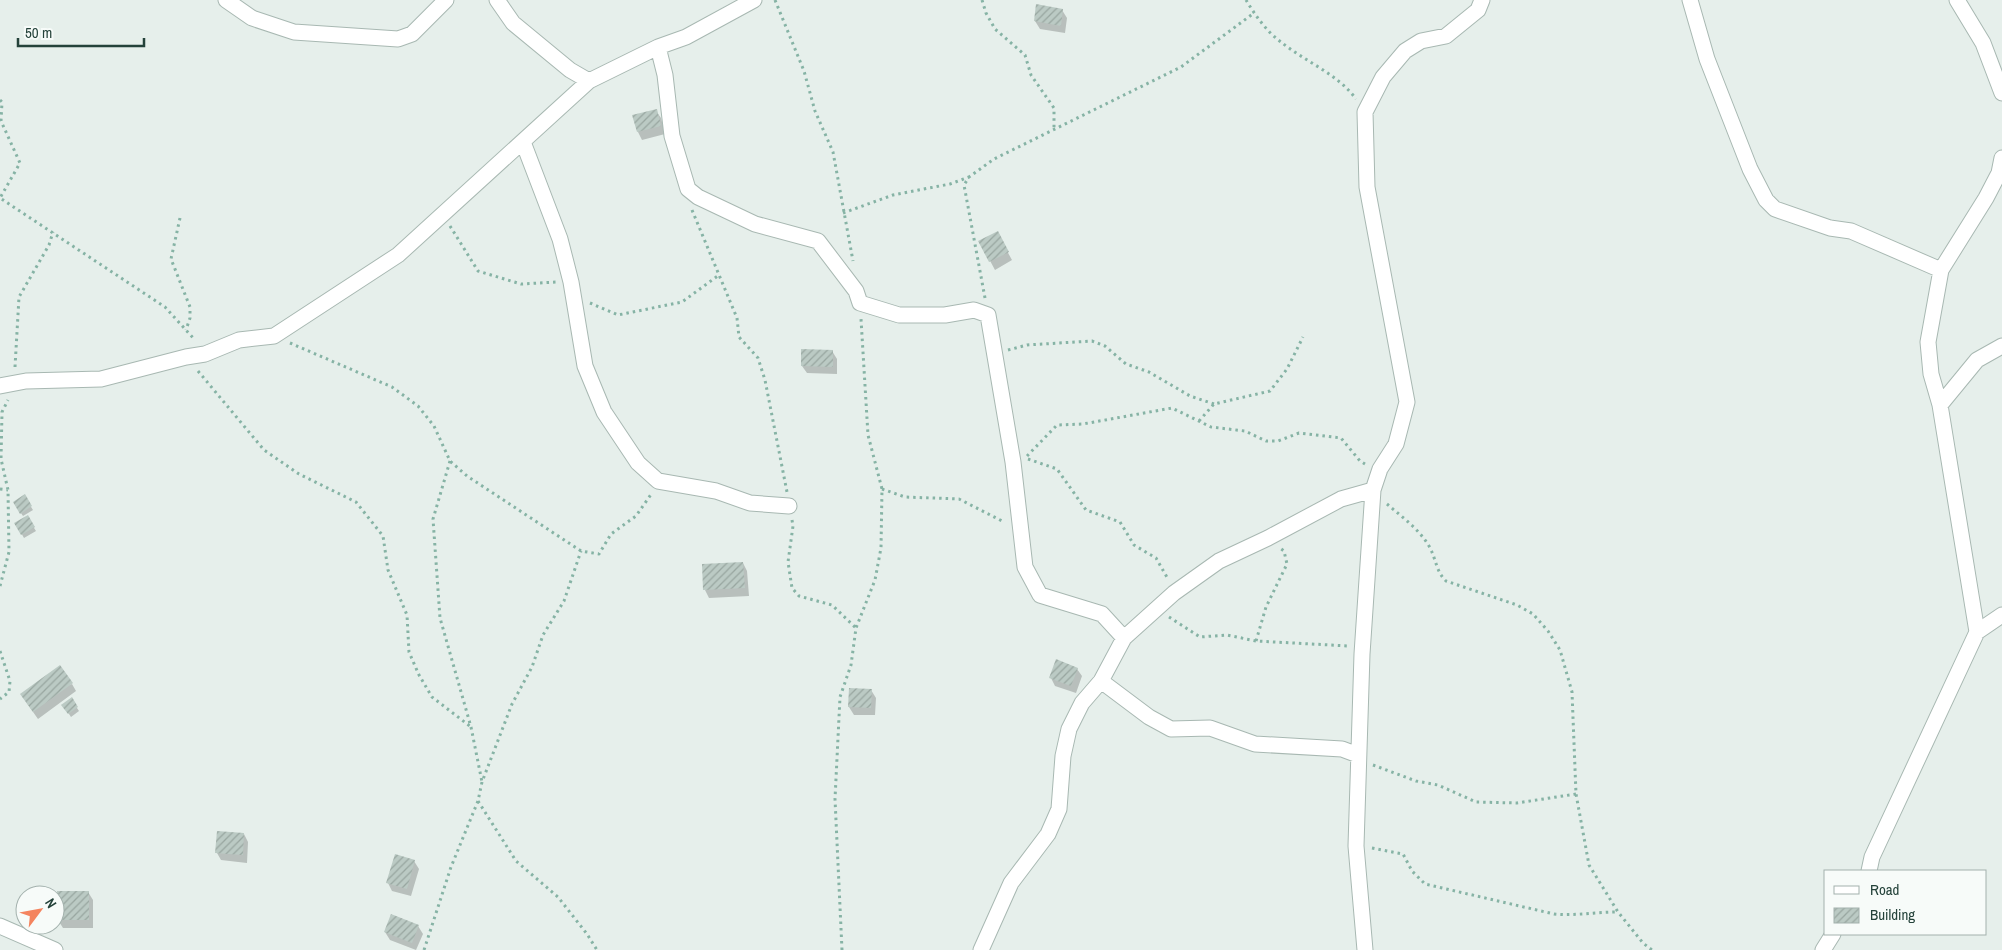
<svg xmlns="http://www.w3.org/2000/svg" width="2002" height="950" viewBox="0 0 2002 950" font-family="'Archivo Narrow',sans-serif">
<defs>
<pattern id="building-hatch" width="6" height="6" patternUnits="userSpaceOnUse" patternTransform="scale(1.25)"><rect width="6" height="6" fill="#bbcac4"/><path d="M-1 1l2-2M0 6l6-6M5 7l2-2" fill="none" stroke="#98a6a0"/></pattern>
</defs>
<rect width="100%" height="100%" fill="#e6efeb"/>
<path fill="#0003" d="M1062,10L1067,18L1065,33L1040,29L1035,21Z
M656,111L661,118L665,134L642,140L638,132L634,116Z
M997,233L1012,260L995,270L980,242Z
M832,351L837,359V374L807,373L802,366Z
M24,496L33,510L23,516L14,503Z
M27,517L36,531L24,538L16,524Z
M743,563L747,571L749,596L709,598L705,590Z
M1077,669L1082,676L1076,693L1055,686L1051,678Z
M72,684L76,691L38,719L26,702Z
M871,690L876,698L875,715H854L849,707Z
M71,699L79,711L71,717L63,705Z
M244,834L248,842L247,863L221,860L217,853Z
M414,861L419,869L411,896L392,891L388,883Z
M58,892H88L93,900V928H63L58,920Z
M418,926L423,934L416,950L390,940L385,932Z"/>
<path fill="url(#building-hatch)" d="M1036,4L1063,9L1061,26L1034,21Z
M657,109L661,126L637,132L632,115Z
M998,231L1009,252L989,262L978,241Z
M801,349L833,350V367L801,366Z
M25,494L32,506L20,514L13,502Z
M28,515L35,527L21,535L14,523Z
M743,562L745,588L703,590L702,564Z
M1056,659L1078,668L1071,686L1049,678Z
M60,665L73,683L33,712L20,694Z
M849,688L872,689L871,708L848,707Z
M72,697L78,707L68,714L61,705Z
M217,831L244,833L243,855L215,853Z
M395,854L415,860L407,889L386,883Z
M57,891H89V920H57Z
M391,914L419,925L412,943L384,932Z"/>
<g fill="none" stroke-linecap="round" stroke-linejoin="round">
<defs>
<path id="minor" d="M226,0L252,18L294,32L398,39L412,34L446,0
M497,0L513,23L570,70L589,81
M1690,0L1707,59L1750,169L1766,200L1775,209L1830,228L1851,231L1941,270
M1957,0L1983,43L2002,93
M658,47L665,75L672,136L688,189L698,197L755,224L818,241L856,291L860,303L899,315H945L974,310L988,315L1013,462L1025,567L1040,595L1102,614L1124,638
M523,142L560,239L571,282L585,366L604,412L638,463L658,481L716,491L750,503L789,506
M0,386L26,381L101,379L186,357L205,354L239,340L274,336L398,255L589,81L658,47L686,37L754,0
M1940,405L1977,360L2002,346
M1977,632L2002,615
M1101,681L1149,717L1171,729L1210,728L1255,744L1342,749L1358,755
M1869,871L1872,857L1977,632L1940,405L1931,374L1928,342L1941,270L1986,198L1999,173L2002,158
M0,926L55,950
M981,950L1011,883L1048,834L1059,809L1063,756L1069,729L1082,703L1101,681L1124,638L1174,593L1219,561L1268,538L1341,499L1373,490
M1365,950L1356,846L1362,654L1373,490L1380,469L1396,444L1407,402L1367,187L1365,112L1383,77L1405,51L1421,41L1446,36L1478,10L1482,0
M1823,950L1833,934"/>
</defs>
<use href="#minor" stroke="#a8b8b2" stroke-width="17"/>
<path stroke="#86b3a5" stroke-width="3" stroke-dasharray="2.5 4" stroke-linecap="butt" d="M775,0L804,71L815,111L833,152L853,261
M982,0L986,13L995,29L1025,55L1031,75L1054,108V131
M1246,0C1255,15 1267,32 1281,42C1304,61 1338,74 1356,99
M0,100L2,102L1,121L20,163L0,198L165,307L195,340
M692,210L737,318L739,337L758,358L765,380L787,492
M843,213L893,195L950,184L969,177
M180,218L171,259L190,307V318L186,330
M450,226L478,271L521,284L557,282
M985,298L964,185L969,177L994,159L1181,67L1254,13
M590,303L618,315L682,302L719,275
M290,343L392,387L418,406L434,426L450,461L467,476L581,551L599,554L611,534L636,516L652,493
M1008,350L1027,345L1092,341L1105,346L1126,364L1149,372L1190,396L1214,404
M15,367L19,297L49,245L53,232
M198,371L264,450L299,474L356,502L383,536L388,570L407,615L409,652L419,675L432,697L471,727
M1199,421L1214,404L1270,391L1287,369L1303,337
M1027,456L1057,425L1083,424L1172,408L1211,427L1245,431L1266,441H1278L1299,433L1341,438L1360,461L1365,464
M1028,459L1057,469L1086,510L1120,522L1134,545L1156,558L1168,579
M450,461L433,519L440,618L471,727L482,782
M0,489L8,490
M882,489L905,497L959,499L1004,522
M1387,504C1402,517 1419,529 1429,546C1436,558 1436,572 1446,581L1517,605L1533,614L1548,631L1560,650L1572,692L1576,794L1589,865L1618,912L1643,943L1652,950
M792,520L793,526L788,562L792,588L799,596L832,605L856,628
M0,586L9,552L8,490L1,459L2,412L8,400
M1169,617L1200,637L1227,635L1256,641L1349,646
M1256,641L1266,607L1287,564L1284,551L1280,548
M0,651L10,681L9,692L0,699
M1373,765L1416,781L1438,785L1476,802L1517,803L1576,794
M478,801L516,861L558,897L587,934L597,950
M1372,848L1403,854L1412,871L1425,884L1554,914C1575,916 1596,912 1618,912
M424,950L451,867L478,801L482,782L512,704L532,667L543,635L564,601L581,551
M842,950L835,799L840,697L851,665L856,628L875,580L881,548L882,489L868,435L861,319"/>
<use href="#minor" stroke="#fff" stroke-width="15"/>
</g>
<rect x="1824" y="870" width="162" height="65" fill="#f7fbf9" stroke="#a3b1ad"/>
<rect x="1834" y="886" width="25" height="8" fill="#ffffff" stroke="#a3b1ad"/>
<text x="1870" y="895" font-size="15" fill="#24423a">Road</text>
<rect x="1834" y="908" width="25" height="15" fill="url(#building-hatch)" stroke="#a3b1ad"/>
<text x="1870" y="920" font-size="15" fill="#24423a">Building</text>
<g transform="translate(40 910) rotate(58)"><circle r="24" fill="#f7fbf9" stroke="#a3b1ad"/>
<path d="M0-4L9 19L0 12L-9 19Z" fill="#f4845f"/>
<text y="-8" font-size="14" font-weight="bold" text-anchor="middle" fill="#24423a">N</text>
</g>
<path d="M18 38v8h126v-8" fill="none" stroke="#24423a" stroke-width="2.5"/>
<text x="25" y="38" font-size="15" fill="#24423a" stroke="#f7fbf9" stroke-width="4" paint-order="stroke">50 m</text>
</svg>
